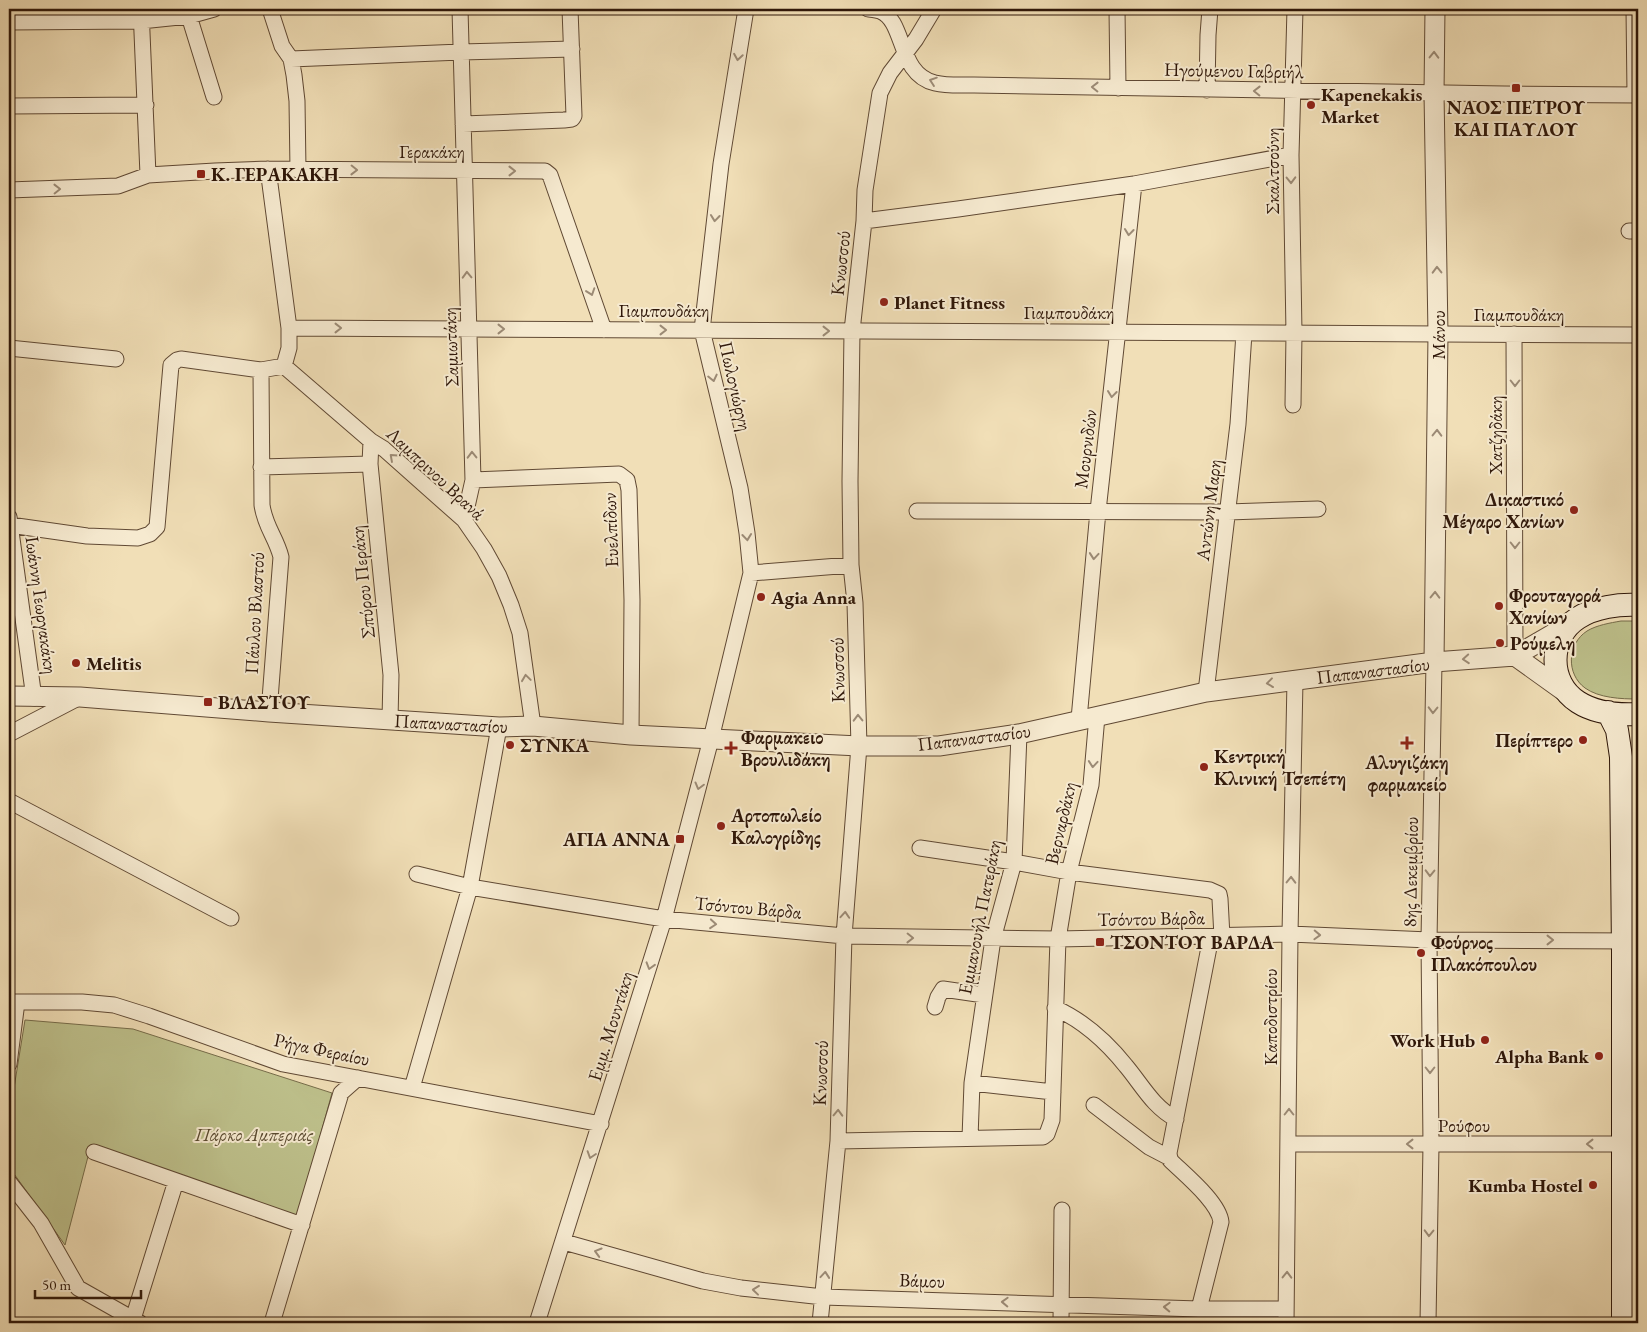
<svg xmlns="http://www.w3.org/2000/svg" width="1647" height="1332" viewBox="0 0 1647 1332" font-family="'EB Garamond',serif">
<rect width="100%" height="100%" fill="#f1dfb7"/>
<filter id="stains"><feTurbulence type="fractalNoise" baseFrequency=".004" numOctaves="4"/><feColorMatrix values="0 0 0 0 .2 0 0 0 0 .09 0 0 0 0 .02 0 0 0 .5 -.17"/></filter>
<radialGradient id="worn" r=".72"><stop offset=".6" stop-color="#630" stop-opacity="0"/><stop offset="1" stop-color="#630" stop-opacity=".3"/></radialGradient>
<path fill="#bec18c" stroke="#766c4a" d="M1621,621H1638V699C1621,699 1599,698 1585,688C1566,674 1567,644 1587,631C1597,625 1610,623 1621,621Z
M25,1020L133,1029L332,1093L298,1216L91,1145L65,1245L12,1171L9,1169V1119Z"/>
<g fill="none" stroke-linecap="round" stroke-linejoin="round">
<defs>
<path id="minor" d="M141,9L148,175
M270,9L282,46L291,59L294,75L297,101L298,170
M460,9L473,480L464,520
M868,9C872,9 876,10 880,11C906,21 897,74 935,83C947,86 961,85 974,85L1504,94L1638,95
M1117,9L1118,88
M1634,9L1635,94
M189,16L214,97
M9,22L141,21L189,16L214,9
M291,59L461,52L572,49
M1207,90L1208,35L1210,9
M9,106L146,105
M463,124L564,120L572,119L574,116L570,9
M268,169L289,328V348L284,366
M9,190L118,186L148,175L215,171L268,169L545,171L550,175L604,330
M864,221L958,209L1134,184L1291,155
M1629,231H1638
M289,328L1638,335
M1514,334L1515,656
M9,348L116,359
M284,366L371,441L384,449L464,520L484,549L499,576L511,605L520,633L533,726
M261,370L262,505C265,527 276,537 281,557L269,712
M1293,405L1294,333L1291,155L1295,9
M371,441L370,464L391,675L390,720
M261,467L370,464
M473,480L619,474L627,480L629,490L632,600L631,735
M917,511L1228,512L1318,509
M9,517L34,698
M10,525L87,536L138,538L150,534L157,527L171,365L177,360L181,359L261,370L284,366
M751,573L851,565
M1206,692L1238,424L1244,333
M1079,719L1098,511L1134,184
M9,734L80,697
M9,801L231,918
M920,848L1014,862L1069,872L1210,890L1219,894L1220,899L1222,937
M417,874L470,887L664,919L844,936L1058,939L1290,934L1429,940L1638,941
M9,1002H82L114,1005L149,1016L283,1064L601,1124
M935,1007L938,997L943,989L984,995
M1055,1008C1084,1021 1106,1041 1126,1066C1142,1085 1153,1107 1176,1119
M9,1064L17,1002
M972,1083L1053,1092
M412,1088L470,887L499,727
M1094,1105L1149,1147L1170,1158
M970,1138L972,1083L993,939L1014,862L1019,734
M838,1141L1043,1137L1047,1134L1052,1120L1058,939L1069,872L1091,785L1097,716
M1289,1144H1638
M94,1152L302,1225
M9,1182L41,1223L78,1288L140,1323
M564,1242L703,1281L741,1288L823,1297L1199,1309H1286
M1199,1309L1221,1222C1219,1202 1184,1174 1170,1160L1169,1153L1211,937
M133,1319L176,1181
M272,1323L341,1093L358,1078
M537,1323L664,919L711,739L751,573L747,533L740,488L702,330L721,164L746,9
M820,1323L838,1141L844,936L859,746L855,603L851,565L850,481L852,331L864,221L865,190L880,93L890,73L916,39L934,9
M1061,1323L1062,1210
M1286,1323L1290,934L1295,680
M1428,1323L1431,1145L1429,940L1434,662"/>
<path id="tertiary" d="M1515,656L1568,694
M1434,662L1438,334L1434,93L1435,9
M9,696L80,697L269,712L499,727L533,726L631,735L859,746H939L1019,734L1206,692L1434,662L1515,656L1570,624"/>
<path id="secondary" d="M1638,605C1619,604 1595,607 1578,618C1548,637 1548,683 1578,702C1595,713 1619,715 1638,714
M1608,712L1617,730L1621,757L1623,953V1323"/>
</defs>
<use href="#minor" stroke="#604934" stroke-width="17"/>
<use href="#tertiary" stroke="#604934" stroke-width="21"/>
<use href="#secondary" stroke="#2f1709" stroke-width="24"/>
<use href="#minor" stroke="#f6ead0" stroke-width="15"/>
<use href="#tertiary" stroke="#f6ead0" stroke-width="19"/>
<use href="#secondary" stroke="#f6ead0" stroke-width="22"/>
</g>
<defs><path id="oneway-chevron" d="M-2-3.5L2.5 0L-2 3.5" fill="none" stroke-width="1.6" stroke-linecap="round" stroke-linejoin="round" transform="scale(1.25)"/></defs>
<g stroke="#9c8b76">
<use href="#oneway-chevron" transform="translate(1434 55) rotate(-89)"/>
<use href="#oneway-chevron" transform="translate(738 57) rotate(99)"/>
<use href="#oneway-chevron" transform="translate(933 81) rotate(-161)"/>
<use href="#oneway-chevron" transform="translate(1095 87) rotate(-179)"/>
<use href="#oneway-chevron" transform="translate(1257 91) rotate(-179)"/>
<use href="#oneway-chevron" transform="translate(354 170) rotate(1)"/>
<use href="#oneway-chevron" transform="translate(512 171)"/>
<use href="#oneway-chevron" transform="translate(1291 180) rotate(89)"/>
<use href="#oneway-chevron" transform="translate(57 189) rotate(-1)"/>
<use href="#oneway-chevron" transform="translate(715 218) rotate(96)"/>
<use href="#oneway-chevron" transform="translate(1129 232) rotate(96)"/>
<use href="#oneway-chevron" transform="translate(1437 270) rotate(-91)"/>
<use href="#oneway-chevron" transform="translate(467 275) rotate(-92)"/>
<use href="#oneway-chevron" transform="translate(591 292) rotate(71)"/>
<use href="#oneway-chevron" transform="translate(338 328)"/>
<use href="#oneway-chevron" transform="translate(501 329)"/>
<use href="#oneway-chevron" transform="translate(663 330)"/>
<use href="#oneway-chevron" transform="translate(826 331)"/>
<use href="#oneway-chevron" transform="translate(713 378) rotate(77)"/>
<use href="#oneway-chevron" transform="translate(1515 383) rotate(90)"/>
<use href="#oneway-chevron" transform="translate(1112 394) rotate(97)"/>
<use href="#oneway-chevron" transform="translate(1437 433) rotate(-89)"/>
<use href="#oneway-chevron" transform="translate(472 455) rotate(-91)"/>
<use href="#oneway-chevron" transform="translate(393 457) rotate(-138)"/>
<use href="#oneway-chevron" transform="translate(747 537) rotate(84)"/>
<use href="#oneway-chevron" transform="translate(1515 545) rotate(90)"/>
<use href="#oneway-chevron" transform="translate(1094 556) rotate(95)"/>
<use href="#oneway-chevron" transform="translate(1435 595) rotate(-89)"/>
<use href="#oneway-chevron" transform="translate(1466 659) rotate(176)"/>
<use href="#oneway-chevron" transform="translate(526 678) rotate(-98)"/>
<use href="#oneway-chevron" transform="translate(1270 683) rotate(173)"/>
<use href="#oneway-chevron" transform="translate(1433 710) rotate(91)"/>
<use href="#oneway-chevron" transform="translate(858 718) rotate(-91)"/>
<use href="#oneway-chevron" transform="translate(1093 764) rotate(95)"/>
<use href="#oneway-chevron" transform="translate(699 786) rotate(105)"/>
<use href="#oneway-chevron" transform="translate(1430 873) rotate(91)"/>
<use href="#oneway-chevron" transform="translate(1291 880) rotate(-89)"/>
<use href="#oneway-chevron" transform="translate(845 915) rotate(-86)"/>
<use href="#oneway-chevron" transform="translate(713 924) rotate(5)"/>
<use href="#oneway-chevron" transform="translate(1317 935) rotate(2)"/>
<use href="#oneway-chevron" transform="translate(910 938) rotate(1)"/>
<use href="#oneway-chevron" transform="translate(1550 940)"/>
<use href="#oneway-chevron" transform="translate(650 966) rotate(107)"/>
<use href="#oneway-chevron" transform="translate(1430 1070) rotate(90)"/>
<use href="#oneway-chevron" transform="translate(1289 1112) rotate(-90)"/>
<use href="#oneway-chevron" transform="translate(838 1113) rotate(-88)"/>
<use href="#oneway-chevron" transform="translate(1410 1144) rotate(-180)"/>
<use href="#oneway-chevron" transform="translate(1590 1144) rotate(180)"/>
<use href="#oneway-chevron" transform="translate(591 1155) rotate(108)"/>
<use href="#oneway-chevron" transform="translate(1429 1233) rotate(91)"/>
<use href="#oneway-chevron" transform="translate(598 1252) rotate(-164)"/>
<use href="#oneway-chevron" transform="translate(825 1275) rotate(-85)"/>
<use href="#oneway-chevron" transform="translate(1287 1275) rotate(-89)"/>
<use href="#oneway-chevron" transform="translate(756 1290) rotate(-174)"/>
<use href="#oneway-chevron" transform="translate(1005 1302) rotate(-178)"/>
<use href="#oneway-chevron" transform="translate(1167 1307) rotate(-178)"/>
</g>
<g fill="#8f2418" stroke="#f6ead0" stroke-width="2">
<rect x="1511" y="83" width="10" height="10" rx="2.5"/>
<circle cx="1311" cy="105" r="5"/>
<rect x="196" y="169" width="10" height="10" rx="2.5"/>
<circle cx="884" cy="302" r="5"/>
<circle cx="1574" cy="510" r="5"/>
<circle cx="761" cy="597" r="5"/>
<circle cx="1499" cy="606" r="5"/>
<circle cx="1500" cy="643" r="5"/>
<circle cx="76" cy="663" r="5"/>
<rect x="203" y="697" width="10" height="10" rx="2.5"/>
<circle cx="1583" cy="740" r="5"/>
<path d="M1404.5 735.5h5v5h5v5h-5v5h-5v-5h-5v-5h5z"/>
<circle cx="510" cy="745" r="5"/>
<path d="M728.5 740.5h5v5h5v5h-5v5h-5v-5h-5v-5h5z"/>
<circle cx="1204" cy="767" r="5"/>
<circle cx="721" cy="826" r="5"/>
<rect x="675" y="834" width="10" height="10" rx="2.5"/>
<rect x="1095" y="937" width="10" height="10" rx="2.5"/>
<circle cx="1421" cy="953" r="5"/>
<circle cx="1485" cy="1040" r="5"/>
<circle cx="1599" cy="1056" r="5"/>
<circle cx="1593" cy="1185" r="5"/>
</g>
<g text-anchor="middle" stroke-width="4" stroke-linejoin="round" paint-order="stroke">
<g font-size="19" fill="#2f1709" stroke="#f6ead0">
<text transform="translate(1234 70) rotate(1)" y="7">Ηγούμενου Γαβριήλ</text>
<text x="432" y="158">Γερακάκη</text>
<text transform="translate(1272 171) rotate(-90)" y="7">Σκαλτσούνη</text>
<text transform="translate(840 263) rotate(-84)" y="7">Κνωσσού</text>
<text x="664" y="317">Γιαμπουδάκη</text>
<text x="1069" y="319">Γιαμπουδάκη</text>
<text x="1519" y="321">Γιαμπουδάκη</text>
<text transform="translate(1438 335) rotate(-90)" y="7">Μάνου</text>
<text transform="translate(450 347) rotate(-92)" y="7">Σαμιωτάκη</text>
<text transform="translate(736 386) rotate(77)" y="7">Πωλογιώργη</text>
<text transform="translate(1495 435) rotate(-90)" y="7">Χατζηδάκη</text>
<text transform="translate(1085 449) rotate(-83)" y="7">Μουρνιδών</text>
<text transform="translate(436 473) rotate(43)" y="7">Λαμπρινου Βρανά</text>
<text transform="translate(1208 510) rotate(-83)" y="7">Αντώνη Μαρη</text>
<text transform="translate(610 530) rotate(-92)" y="7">Ευελπίδων</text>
<text transform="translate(362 582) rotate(-96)" y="7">Σπύρου Περάκη</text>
<text transform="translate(42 605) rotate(82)" y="7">Ιωάννη Γεωργακάκη</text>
<text transform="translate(254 613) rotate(-87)" y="7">Πάυλου Βλαστού</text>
<text transform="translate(837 670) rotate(-91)" y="7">Κνωσσού</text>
<text transform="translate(1373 670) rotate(-7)" y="7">Παπαναστασίου</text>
<text transform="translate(451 723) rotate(3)" y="7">Παπαναστασίου</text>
<text transform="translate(974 737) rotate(-7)" y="7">Παπαναστασίου</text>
<text transform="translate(1060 823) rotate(-77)" y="7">Βερναρδάκη</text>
<text transform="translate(1410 872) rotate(-89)" y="7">8ης Δεκεμβρίου</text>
<text transform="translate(748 907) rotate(5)" y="7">Τσόντου Βάρδα</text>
<text transform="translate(979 917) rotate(-79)" y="7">Εμμανουήλ Πατεράκη</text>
<text transform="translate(1151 918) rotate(-1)" y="7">Τσόντου Βάρδα</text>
<text transform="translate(1270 1017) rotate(-90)" y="7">Καποδιστρίου</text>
<text transform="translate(610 1026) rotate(-73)" y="7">Εμμ. Μουντάκη</text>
<text transform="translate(322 1049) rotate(12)" y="7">Ρήγα Φεραίου</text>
<text transform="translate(820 1073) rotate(-88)" y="7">Κνωσσού</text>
<text x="1464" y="1132">Ρούφου</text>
<text transform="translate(922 1280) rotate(2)" y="7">Βάμου</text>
</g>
<g font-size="19" font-weight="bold" fill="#2f1709" stroke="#f6ead0" text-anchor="start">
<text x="1321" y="101">Kapenekakis<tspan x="1321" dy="22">Market</tspan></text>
<text x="1516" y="114" text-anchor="middle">ΝΑΟΣ ΠΕΤΡΟΥ<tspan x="1516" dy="22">ΚΑΙ ΠΑΥΛΟΥ</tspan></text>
<text x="211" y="181">Κ. ΓΕΡΑΚΑΚΗ</text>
<text x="894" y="309">Planet Fitness</text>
<text x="1564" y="506" text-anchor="end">Δικαστικό<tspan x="1564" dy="22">Μέγαρο Χανίων</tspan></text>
<text x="1509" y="602">Φρουταγορά<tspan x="1509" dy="22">Χανίων</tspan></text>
<text x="771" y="604">Agia Anna</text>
<text x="1510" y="650">Ρούμελη</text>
<text x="86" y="670">Melitis</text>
<text x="218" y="709">ΒΛΑΣΤΟΥ</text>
<text x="741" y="744">Φαρμακειο<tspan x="741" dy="22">Βρουλιδάκη</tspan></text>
<text x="1573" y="747" text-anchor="end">Περίπτερο</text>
<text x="520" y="752">ΣΥΝΚΑ</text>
<text x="1214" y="763">Κεντρική<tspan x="1214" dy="22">Κλινική Τσεπέτη</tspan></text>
<text x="1407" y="769" text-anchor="middle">Αλυγιζάκη<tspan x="1407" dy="22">φαρμακείο</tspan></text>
<text x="731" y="822">Αρτοπωλείο<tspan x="731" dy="22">Καλογρίδης</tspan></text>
<text x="670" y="846" text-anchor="end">ΑΓΙΑ ΑΝΝΑ</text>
<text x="1110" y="949">ΤΣΟΝΤΟΥ ΒΑΡΔΑ</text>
<text x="1431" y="949">Φούρνος<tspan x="1431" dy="22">Πλακόπουλου</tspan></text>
<text x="1475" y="1047" text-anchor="end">Work Hub</text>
<text x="1589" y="1063" text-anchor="end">Alpha Bank</text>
<text x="1583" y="1192" text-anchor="end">Kumba Hostel</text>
</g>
<g font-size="19" font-style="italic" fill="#5a4a30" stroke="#f6ead0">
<text x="254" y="1141">Πάρκο Αμπεριάς</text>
</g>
</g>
<rect width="1647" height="1332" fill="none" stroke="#f1dfb7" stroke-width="30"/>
<rect x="10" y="10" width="1627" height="1312" fill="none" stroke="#2f1709" stroke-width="2.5"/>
<rect x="15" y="15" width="1617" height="1302" fill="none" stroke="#2f1709"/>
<path d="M35 1290v8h106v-8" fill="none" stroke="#2f1709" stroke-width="2.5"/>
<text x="42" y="1290" font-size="15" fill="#2f1709" stroke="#f6ead0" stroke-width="4" paint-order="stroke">50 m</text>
<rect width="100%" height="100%" filter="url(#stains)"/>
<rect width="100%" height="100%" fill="url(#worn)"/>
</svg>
